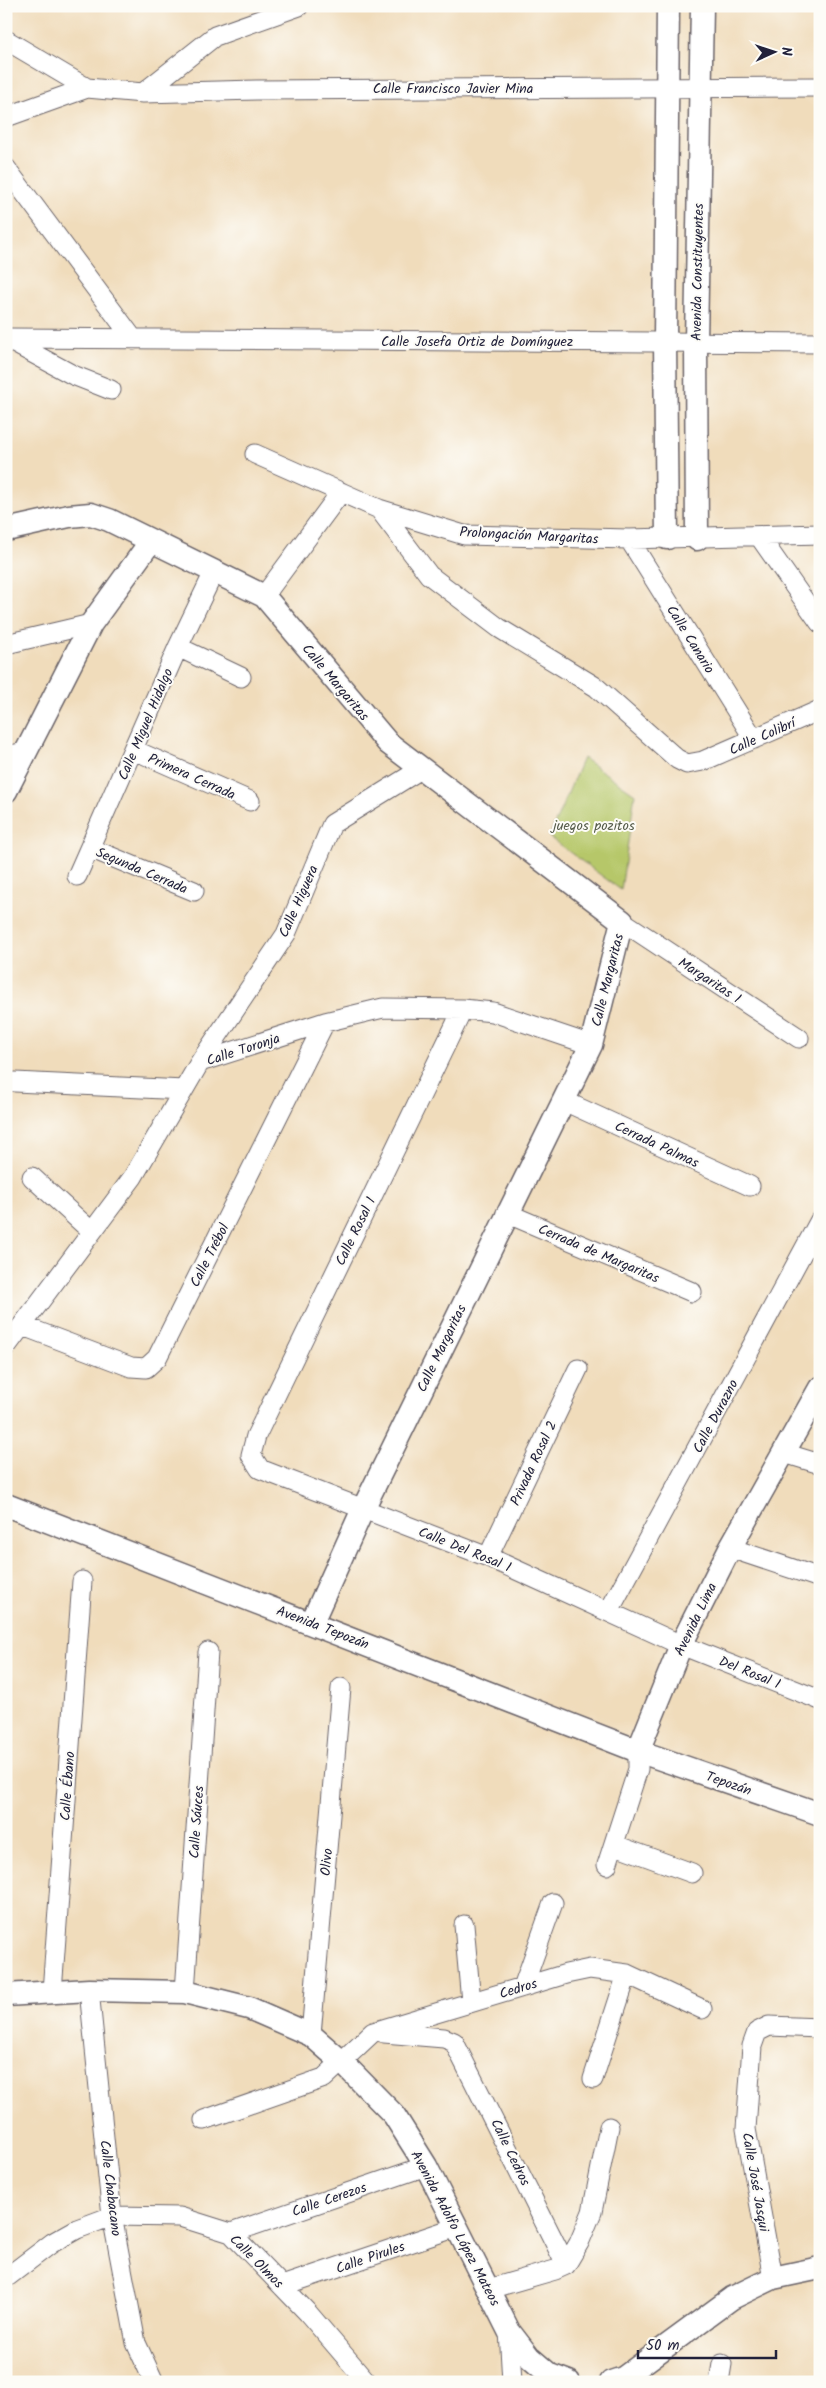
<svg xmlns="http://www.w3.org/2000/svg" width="826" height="2388" viewBox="0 0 826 2388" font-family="Kalam,sans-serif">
<rect width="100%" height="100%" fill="#fdfcf7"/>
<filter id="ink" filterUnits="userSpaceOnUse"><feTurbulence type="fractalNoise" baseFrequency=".02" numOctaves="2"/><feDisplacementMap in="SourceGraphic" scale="10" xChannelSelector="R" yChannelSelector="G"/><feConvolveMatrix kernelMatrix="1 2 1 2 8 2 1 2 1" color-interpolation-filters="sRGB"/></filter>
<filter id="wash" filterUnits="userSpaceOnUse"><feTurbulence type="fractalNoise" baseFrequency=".0096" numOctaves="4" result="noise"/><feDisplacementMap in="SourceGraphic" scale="20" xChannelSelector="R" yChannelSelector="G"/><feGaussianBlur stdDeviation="1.12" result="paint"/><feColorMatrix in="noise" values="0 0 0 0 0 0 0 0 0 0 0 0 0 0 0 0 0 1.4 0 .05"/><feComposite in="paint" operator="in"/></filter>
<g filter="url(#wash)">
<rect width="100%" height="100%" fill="#f0dcbb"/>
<path fill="#b6c769" stroke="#6c7452" d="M583,758L635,794L621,890L549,837Z"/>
</g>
<g filter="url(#ink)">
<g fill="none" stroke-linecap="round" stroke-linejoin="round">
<defs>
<path id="minor" d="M6,40L87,88
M143,93L215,36L299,6
M6,117L87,88L143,93L256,90L820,87
M6,168L134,340
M6,338L820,343
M10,341L73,375L111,390
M255,454L379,509L464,535L629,539L820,534
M379,509L429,575L499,628L596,687L677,759L687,764L703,761L820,710
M759,536L820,623
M629,539L754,739
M264,596L341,492
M6,644L91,624
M178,647L241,677
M134,750L250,801
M6,756L25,752
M90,848L194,891
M77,876L178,647L214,572
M622,921L799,1038
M463,1009L256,1436L251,1455L260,1469L488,1557L681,1645L820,1700
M200,1062L325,1022L383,1008L463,1009L493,1012L591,1045
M15,1082L184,1090
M564,1101L750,1186
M32,1177L92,1232
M506,1213L692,1292
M23,1326L131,1367L146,1368L157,1358L325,1022
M6,1347L133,1177L200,1062L286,934L332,824L421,769
M784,1453L820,1464
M730,1548L820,1578
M488,1557L578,1369
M609,1611L820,1220
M615,1845L692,1873
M607,1865L638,1769V1751
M464,1925L471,2002
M523,1987L553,1903
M89,1990L112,2216L136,2343L154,2382
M52,1992L82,1581
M185,1992L208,1652
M384,2033L444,2038L454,2042L566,2265
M311,2035L341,1688
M593,2079L627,1974
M204,2120L324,2078L373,2032L566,1974L590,1969L627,1974L702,2009
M231,2233L426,2166
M566,2265L579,2243L592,2212L609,2127
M6,2278L52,2243L77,2229L112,2216L180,2217L231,2233L308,2313L367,2382
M773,2278L746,2129L752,2046L757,2032L769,2026L820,2028
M282,2286L457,2227
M489,2289L555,2270L566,2265
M509,2331L512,2382
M719,2382L722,2364"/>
<path id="tertiary" d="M6,530L69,516L91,514L109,520L264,596L388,743L622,921L591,1045L363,1509L312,1622
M667,538L665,341L668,6
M697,539L696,342L702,6
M6,791L91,624L151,541
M6,1505L638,1751L820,1814
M638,1751L681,1645L730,1548L820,1388
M6,1995L89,1990L185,1992L249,2008L311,2035L342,2062L394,2115L426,2166L509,2331L529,2357L550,2375L569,2382
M611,2382L623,2378L732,2298L773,2278L820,2268"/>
</defs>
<use href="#minor" stroke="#6a6368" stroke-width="21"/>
<use href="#tertiary" stroke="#6a6368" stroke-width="25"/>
<use href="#minor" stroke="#fff" stroke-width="19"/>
<use href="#tertiary" stroke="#fff" stroke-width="22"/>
</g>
</g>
<g text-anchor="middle" stroke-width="4" stroke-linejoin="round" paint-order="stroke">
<g font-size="14" fill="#22223b" stroke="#fdfcf7">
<text x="453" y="93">Calle Francisco Javier Mina</text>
<text transform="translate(697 272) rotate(-89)" y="5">Avenida Constituyentes</text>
<text x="477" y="346">Calle Josefa Ortiz de Domínguez</text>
<text transform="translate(529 535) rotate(3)" y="5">Prolongación Margaritas</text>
<text transform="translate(691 639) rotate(58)" y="5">Calle Canario</text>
<text transform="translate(336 682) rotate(50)" y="5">Calle Margaritas</text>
<text transform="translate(145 724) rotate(-67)" y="5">Calle Miguel Hidalgo</text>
<text transform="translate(762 736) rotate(-24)" y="5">Calle Colibrí</text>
<text transform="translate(192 776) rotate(24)" y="5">Primera Cerrada</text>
<text transform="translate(142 870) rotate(23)" y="5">Segunda Cerrada</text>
<text transform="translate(298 901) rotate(-66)" y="5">Calle Higuera</text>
<text transform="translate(607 980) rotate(-76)" y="5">Calle Margaritas</text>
<text transform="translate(710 980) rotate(33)" y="5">Margaritas 1</text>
<text transform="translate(243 1049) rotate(-18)" y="5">Calle Toronja</text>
<text transform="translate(657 1144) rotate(25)" y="5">Cerrada Palmas</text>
<text transform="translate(355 1231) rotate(-64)" y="5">Calle Rosal 1</text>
<text transform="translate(599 1253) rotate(23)" y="5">Cerrada de Margaritas</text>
<text transform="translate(209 1255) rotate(-63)" y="5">Calle Trébol</text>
<text transform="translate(441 1348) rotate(-64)" y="5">Calle Margaritas</text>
<text transform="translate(715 1416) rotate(-62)" y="5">Calle Durazno</text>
<text transform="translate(533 1463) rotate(-65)" y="5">Privada Rosal 2</text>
<text transform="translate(465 1549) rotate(22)" y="5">Calle Del Rosal 1</text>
<text transform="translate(695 1619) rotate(-64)" y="5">Avenida Lima</text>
<text transform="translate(323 1627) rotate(21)" y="5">Avenida Tepozán</text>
<text transform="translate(750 1672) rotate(22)" y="5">Del Rosal 1</text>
<text transform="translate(729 1783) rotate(19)" y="5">Tepozán</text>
<text transform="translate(67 1786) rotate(-86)" y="5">Calle Ébano</text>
<text transform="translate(196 1822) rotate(-86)" y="5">Calle Sáuces</text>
<text transform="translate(326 1862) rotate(-85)" y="5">Olivo</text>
<text transform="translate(518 1988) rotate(-17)" y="5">Cedros</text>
<text transform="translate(511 2152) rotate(64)" y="5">Calle Cedros</text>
<text transform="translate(756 2182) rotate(80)" y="5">Calle José Jasqui</text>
<text transform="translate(111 2188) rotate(83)" y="5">Calle Chabacano</text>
<text transform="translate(329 2199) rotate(-19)" y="5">Calle Cerezos</text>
<text transform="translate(456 2228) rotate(62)" y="5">Avenida Adolfo López Mateos</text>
<text transform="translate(370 2257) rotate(-19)" y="5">Calle Pirules</text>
<text transform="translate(257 2261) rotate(45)" y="5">Calle Olmos</text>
</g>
<g font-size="14" fill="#565c4b" stroke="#fdfcf7">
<text x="594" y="830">juegos pozitos</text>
</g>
</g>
<rect width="826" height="2388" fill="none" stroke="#fdfcf7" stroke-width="25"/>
<g transform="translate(774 52) rotate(87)" stroke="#fdfcf7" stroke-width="4" paint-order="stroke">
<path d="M0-4L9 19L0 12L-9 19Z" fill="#22223b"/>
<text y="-8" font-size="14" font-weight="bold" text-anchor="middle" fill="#22223b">N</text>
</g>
<path d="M638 2350v8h138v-8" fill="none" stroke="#22223b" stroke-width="2.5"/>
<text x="646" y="2350" font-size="15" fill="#22223b" stroke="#fdfcf7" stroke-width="4" paint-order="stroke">50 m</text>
</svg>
